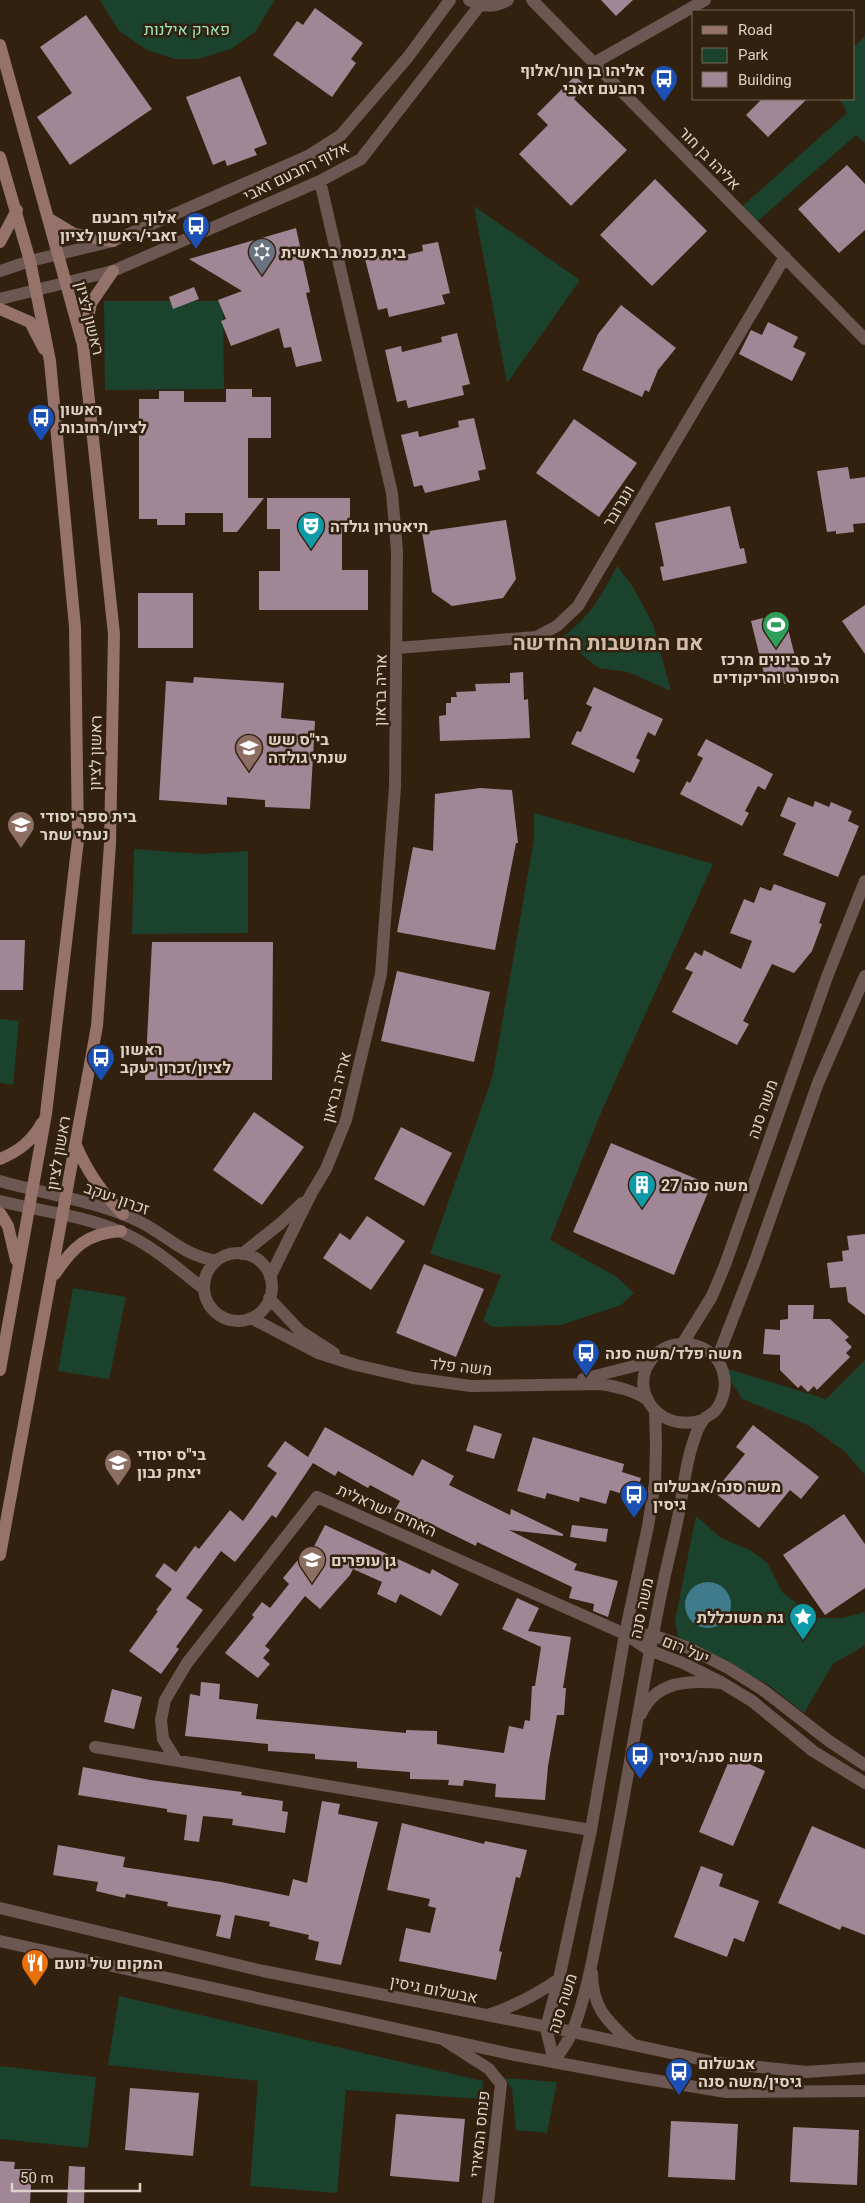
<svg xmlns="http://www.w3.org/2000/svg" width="865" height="2203" viewBox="0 0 865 2203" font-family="Roboto,Heebo,sans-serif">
<rect width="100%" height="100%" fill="#332110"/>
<path fill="#1a422d" d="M100,0H275L255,32L231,49L198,59H175L147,50L119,31Z
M865,36V143L856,135L753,225L738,210L847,113L840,99H854V47Z
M474,206L580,280L507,383Z
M104,301H223L224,389L105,390Z
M617,566L633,587L653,624L671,691L628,672L599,668L560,638C586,623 604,592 617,566Z
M534,813L713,864L603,1108L550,1240L617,1277L634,1293L621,1305L561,1325L493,1327L483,1321L501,1275L430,1254L493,1075L534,839Z
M134,849L203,854L248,851V933L132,934Z
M0,1019L19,1021L13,1085L0,1083Z
M73,1288L126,1297L109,1379L58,1371Z
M865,1360V1475L844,1451L810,1426L742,1399L722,1367L826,1399Z
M696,1516L721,1538L752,1551L767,1563L783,1593L817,1618H842L865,1612V1645L833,1664L804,1713L767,1684L678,1637L675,1621Z
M119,1996L483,2081L482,2099L346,2090L337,2193L250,2186L258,2081L108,2065Z
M0,2066L96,2077L88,2148L0,2139Z
M505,2078L557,2082L547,2133L516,2130L512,2089Z"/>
<path fill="#3f7b8b" d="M685 1605a23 23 0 1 1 46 0a23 23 0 1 1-46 0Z"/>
<path fill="#a18696" d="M601,0H633L616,16Z
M315,8L363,43L351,59L356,63L332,97L273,55L297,21L303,25Z
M86,15L152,109L70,165L37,117L72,93L40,47Z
M240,76L267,144L254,149L257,155L227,166L225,160L213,165L186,97Z
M575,76L586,86L574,99L627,150L571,206L519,154L548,125L537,114Z
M762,99H807L768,137L746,115Z
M847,165L865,184V230L839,253L798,209Z
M655,179L707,231L652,286L600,235Z
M296,228L310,292L306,293L322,361L296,367L291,347L284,348L279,328L231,346L221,321L226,319L218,300L242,291L189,259Z
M438,242L450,293L442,295L445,304L389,317L387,308L378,310L365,259L382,255L383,260L423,251L422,245Z
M194,287L199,299L173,309L169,297Z
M621,305L676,348L658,370L649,392L645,390L642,397L582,370L598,334Z
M768,322L798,337L793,347L806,353L792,381L739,354L751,330L762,335Z
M457,333L470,384L462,386L464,395L408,408L406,400L397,402L385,350L401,346L402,352L442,342L441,337Z
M226,389H252V397H271V438H248V498H264L237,532H223V513H185V525H157V519H139V399H159V391H184V402H226Z
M474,418L486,469L478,471L480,480L425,493L422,485L414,487L401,435L418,431L419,437L459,427L458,421Z
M574,419L637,463L599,517L536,473Z
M848,467L850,479L865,477V523L853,524L854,532L836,534V531L827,532L817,471Z
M267,498H350V527H342V570H368V610H259V571H280V529H267Z
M730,506L740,549L744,548L747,563L663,581L660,567L664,566L655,523Z
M506,520L516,579L503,598L452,606L432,592L422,532Z
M138,593H193V648H138Z
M865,605V654L842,621Z
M784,613L801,680L784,684L783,677L766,682L751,621Z
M523,672L524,700L528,699L530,738L440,741L439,716L446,715V703H451V697H457L456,692L476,691L475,684L510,683V673Z
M194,677L284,683L281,718L315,721L310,809L265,807V800L227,797V805L159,800L166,681L193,683Z
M594,687L663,719L655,736L648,732L636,758L640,760L634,773L571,744L577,731L581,732L592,707L586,704Z
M706,739L773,774L765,790L758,786L745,811L749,813L742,826L680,794L687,781L690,783L703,758L697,755Z
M480,788L512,790L518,843H516L495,950L397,932L413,847L433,851L435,794Z
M788,797L813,807L815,801L829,807L831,802L852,811L848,821L859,826L838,877L783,855L796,823L780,816Z
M774,884L826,903L819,923L822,924L812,951L794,973L772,964L743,1021L749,1024L737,1045L672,1012L693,972L685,969L695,952L702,956L704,950L741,969L752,941L730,933L744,899L754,903L760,887L771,891Z
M0,940H25L23,990H0Z
M152,942H273L272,1080H145Z
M397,971L490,992L474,1062L381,1041Z
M254,1112L304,1147L262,1205L213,1170Z
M401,1127L452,1153L424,1206L374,1179Z
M611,1143L711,1185L674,1275L573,1232Z
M367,1216L405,1241L371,1290L323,1258L340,1233L350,1240Z
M865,1234V1315L848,1302L846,1287L830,1288L827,1263L843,1261L842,1251L849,1250L847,1236Z
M424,1264L484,1289L456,1357L396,1333Z
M788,1305H814L813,1319H830L849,1337L845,1340L852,1347L846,1353L850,1357L817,1390L814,1386L808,1392L801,1385L798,1388L780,1370V1355L763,1354L765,1329L780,1330V1320L788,1319Z
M474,1425L502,1434L494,1459L466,1451Z
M753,1425L819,1477L801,1499L790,1490L759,1528L714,1492L745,1454L736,1447Z
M325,1427L413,1476L422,1459L454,1476L449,1485L510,1515L511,1509L563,1534V1536L509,1530L577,1564L574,1570L618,1581L608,1617L593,1611L594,1604L569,1598L572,1587L477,1542L476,1546L429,1523L426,1528L394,1512L400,1501L370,1485L368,1488L338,1471L335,1476L313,1463L276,1518L272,1515L235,1562L221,1551L186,1598L203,1610L176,1647L179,1649L161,1674L129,1651L158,1611L156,1610L172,1589L155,1576L164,1563L176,1572L195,1546L199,1549L230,1510L243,1521L277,1473L267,1466L285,1441L308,1457Z
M533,1437L624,1464L622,1472L641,1478L635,1498L610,1490L606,1504L580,1497L579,1502L547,1493L545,1499L517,1491Z
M844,1514L865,1544V1588L825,1615L783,1555Z
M325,1525L430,1574L432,1569L459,1584L441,1616L400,1594L396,1603L377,1594L382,1582L353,1569L350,1575L320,1609L305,1596L265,1646L270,1650L263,1658L270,1664L258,1678L225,1653L254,1617L252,1615L262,1602L270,1608L289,1584L283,1578L302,1555L307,1560Z
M572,1525L608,1529L606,1542L570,1537Z
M517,1598L539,1608L528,1631L571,1637L563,1688H566L564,1715H557L548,1766L545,1800L495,1797L496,1784L464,1780L463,1786L448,1785L449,1780L410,1779V1772L357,1768V1762L315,1759V1754L268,1751V1744L185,1736L190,1694L200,1696L201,1682L220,1684L219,1699L258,1704L256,1719L406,1733V1730L437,1731V1744L504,1753L509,1726L523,1729L525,1720L530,1721L532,1686H535L541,1647L502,1629Z
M112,1689L142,1697L134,1729L104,1722Z
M731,1756L765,1771L733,1846L699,1832Z
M83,1767L150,1780L242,1792L241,1795L283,1801L282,1811L288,1812L285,1833L232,1825L233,1819L203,1816L199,1842L184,1840L187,1815L167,1812V1809L78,1795Z
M322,1801L340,1804L338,1814L378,1822L341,1965L315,1960L319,1942L308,1939L309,1935L269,1926L270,1922L235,1915L230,1939L216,1936L221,1915L167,1906L168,1902L126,1894L125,1898L96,1891L98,1882L53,1875L58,1845L125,1857L123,1867L221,1882L289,1896L293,1879L307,1883Z
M402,1823L484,1844L485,1841L527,1850L520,1878L516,1877L499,1951L502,1952L496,1980L399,1961L406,1928L430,1933L436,1908L428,1906L430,1899L387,1890Z
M812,1826L865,1849V1935L842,1926L840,1930L778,1903Z
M701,1866L723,1874L719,1886L759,1901L744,1942L734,1938L727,1957L674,1937Z
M130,2088L199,2093L193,2156L125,2150Z
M396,2114L465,2119L459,2182L390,2176Z
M671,2121L738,2124L735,2180L668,2177Z
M793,2127L859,2130L857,2185L790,2182Z
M0,2161L15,2162L14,2169H32L30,2203H0Z
M69,2166L85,2167L84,2203H67Z"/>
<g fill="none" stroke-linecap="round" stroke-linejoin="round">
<path stroke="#6d5752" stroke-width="12" d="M594,63L705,0"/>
<path stroke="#6d5752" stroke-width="12" d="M469,0C481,7 496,8 508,0
M532,0L865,339
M0,271L30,261L113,241L308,156L341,135L408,57L450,0
M0,299L113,271L320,181L361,159L480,5
M397,648L536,637L557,626L578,606L785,257
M0,1181C45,1194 91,1200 134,1219C166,1233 179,1254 216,1261
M0,1201C39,1211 81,1215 119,1231C151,1244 177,1268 204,1289
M204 1287a34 34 0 1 1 68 0a34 34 0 1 1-68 0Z
M242,1254L281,1223L302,1203
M270,1277L311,1194L326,1169L346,1120L381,974L395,787L397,551L392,493L320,181
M269,1298L300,1331L334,1353
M251,1318L318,1353L356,1365L413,1378L471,1386L601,1384C618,1387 633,1390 648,1400
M583,1379L650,1362
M625,1634L652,1635L689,1648L728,1668L763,1690L829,1741L865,1765
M95,1747L591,1830
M176,1760L163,1739L161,1720L165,1700L187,1663L317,1497L625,1634L649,1650L683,1663L719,1681L752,1701L813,1751L865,1783
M444,2040L489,2069L501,2084L488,2203"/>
<path stroke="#6d5752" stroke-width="12" d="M683,1343L712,1296L725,1265L827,977L865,881
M717,1359L755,1261L818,1083L865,976
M641,1714C656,1680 690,1680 722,1683
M0,1908L263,1971L573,2032L713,2062L806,2072L865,2068
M0,1941L510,2054L629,2076L726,2092L865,2091
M592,1973C592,2008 608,2022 632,2044
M488,2015C515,2006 536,1995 559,1979
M554,2062C560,2052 569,2041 573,2030C589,1988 596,1940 605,1896C627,1789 642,1681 665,1575C670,1552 676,1530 680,1507C684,1485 686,1461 694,1440C696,1433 700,1424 704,1419C707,1416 712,1414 715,1411C724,1400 727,1385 723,1372C716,1345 681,1336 660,1351C623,1378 652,1436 703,1420
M554,2062L546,2028L559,1979L591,1830L625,1634L648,1526L655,1483L656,1445L655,1411"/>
<path stroke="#95726a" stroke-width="12" d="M0,45L83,345L114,634L110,844L97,1026L0,1555
M0,157L30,261L50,361L75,627L78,840L46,1114L0,1370
M49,219L74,234L113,241
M0,242L17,210
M0,309L30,322L44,349
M83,343L91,303L113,271
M76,1145C87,1172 102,1193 123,1214
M0,1159C19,1151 32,1141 42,1123
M0,1213L8,1226L16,1260
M55,1274C73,1247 87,1233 121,1231"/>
</g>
<defs>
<symbol id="bus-pin" viewBox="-11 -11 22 30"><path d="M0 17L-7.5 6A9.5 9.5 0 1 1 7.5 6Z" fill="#1a4fb4" stroke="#332110"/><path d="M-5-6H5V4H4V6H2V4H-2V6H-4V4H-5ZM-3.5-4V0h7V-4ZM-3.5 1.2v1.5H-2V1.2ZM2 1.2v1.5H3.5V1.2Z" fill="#fff"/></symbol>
<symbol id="synagogue-pin" viewBox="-11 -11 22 30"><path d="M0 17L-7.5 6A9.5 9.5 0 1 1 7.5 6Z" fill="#6b7280" stroke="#332110"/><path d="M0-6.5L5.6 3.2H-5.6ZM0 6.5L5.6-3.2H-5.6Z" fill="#fff"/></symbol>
<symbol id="theatre-pin" viewBox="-11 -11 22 30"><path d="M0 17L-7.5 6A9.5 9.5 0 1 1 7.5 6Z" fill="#0f9aa8" stroke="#332110"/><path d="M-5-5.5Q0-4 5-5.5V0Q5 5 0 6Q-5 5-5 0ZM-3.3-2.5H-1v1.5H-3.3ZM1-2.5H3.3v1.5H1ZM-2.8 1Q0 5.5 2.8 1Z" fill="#fff"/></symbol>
<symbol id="stadium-pin" viewBox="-11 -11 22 30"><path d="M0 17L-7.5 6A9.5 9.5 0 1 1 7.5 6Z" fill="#2e9e5b" stroke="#332110"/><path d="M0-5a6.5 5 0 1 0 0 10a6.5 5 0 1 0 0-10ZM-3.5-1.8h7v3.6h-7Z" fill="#fff"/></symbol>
<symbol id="school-pin" viewBox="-11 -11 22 30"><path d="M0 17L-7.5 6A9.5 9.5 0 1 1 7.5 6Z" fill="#8d6e63" stroke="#332110"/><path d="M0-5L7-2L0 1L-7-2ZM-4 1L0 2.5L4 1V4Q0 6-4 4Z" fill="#fff"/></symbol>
<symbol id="building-pin" viewBox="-11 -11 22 30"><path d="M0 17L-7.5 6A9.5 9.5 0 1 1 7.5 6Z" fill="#0f9aa8" stroke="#332110"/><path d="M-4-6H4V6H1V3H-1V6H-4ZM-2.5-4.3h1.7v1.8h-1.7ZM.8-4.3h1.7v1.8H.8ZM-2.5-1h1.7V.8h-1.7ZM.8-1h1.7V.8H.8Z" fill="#fff"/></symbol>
<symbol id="sight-pin" viewBox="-11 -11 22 30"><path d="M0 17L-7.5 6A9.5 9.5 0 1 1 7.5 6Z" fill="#0f9aa8" stroke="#332110"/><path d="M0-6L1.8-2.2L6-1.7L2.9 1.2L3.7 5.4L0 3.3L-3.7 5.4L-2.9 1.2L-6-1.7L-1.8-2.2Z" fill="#fff"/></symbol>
<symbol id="restaurant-pin" viewBox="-11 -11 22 30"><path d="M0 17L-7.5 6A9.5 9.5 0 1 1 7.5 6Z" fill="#e8710a" stroke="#332110"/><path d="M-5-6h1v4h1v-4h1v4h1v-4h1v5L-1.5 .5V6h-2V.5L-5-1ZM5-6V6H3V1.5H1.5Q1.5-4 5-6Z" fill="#fff"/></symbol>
</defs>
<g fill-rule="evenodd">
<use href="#bus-pin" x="648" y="63" width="32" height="43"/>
<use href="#bus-pin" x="180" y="210" width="32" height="43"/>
<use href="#synagogue-pin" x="246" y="236" width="32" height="43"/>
<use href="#bus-pin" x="25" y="402" width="32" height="43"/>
<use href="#theatre-pin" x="295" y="510" width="32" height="43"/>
<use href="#stadium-pin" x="760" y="609" width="32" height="43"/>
<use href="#school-pin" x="233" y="732" width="32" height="43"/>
<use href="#school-pin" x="5" y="809" width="32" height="43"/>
<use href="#bus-pin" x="85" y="1042" width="32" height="43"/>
<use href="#building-pin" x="626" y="1169" width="32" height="43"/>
<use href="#bus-pin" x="570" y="1337" width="32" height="43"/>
<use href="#school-pin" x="102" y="1447" width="32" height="43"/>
<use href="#bus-pin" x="618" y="1479" width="32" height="43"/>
<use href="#school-pin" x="296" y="1544" width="32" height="43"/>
<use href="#sight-pin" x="787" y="1601" width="32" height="43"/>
<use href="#bus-pin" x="624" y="1740" width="32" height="43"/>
<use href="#restaurant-pin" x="19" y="1947" width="32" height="43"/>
<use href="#bus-pin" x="663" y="2056" width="32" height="43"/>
</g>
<g text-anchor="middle" stroke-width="5" stroke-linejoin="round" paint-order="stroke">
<g font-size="16" fill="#9ae6ba" stroke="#332110">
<text x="187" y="35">פארק אילנות</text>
</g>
<g font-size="16" font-weight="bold" fill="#ded2c7" stroke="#332110" text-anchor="start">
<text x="645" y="76" text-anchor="end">אליהו בן חור/אלוף<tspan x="645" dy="18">רחבעם זאבי</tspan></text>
<text x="177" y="223" text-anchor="end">אלוף רחבעם<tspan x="177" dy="18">זאבי/ראשון לציון</tspan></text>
<text x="281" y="258">בית כנסת בראשית</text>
<text x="60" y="415">ראשון<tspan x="60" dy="18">לציון/רחובות</tspan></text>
<text x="330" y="532">תיאטרון גולדה</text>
<text x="776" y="665" text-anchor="middle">לב סביונים מרכז<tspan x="776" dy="18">הספורט והריקודים</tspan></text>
<text x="268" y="745">בי"ס שש<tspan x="268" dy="18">שנתי גולדה</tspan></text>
<text x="40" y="822">בית ספר יסודי<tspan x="40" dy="18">נעמי שמר</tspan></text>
<text x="120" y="1055">ראשון<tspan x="120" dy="18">לציון/זכרון יעקב</tspan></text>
<text x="661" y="1191">משה סנה 27</text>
<text x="605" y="1359">משה פלד/משה סנה</text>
<text x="137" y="1460">בי"ס יסודי<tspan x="137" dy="18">יצחק נבון</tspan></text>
<text x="653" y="1492">משה סנה/אבשלום<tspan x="653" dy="18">גיסין</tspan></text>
<text x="331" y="1566">גן עופרים</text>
<text x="784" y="1623" text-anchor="end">גת משוכללת</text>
<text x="659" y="1762">משה סנה/גיסין</text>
<text x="54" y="1969">המקום של נועם</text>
<text x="698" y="2069">אבשלום<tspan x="698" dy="18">גיסין/משה סנה</tspan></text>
</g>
<g font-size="16" fill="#ded2c7" stroke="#332110">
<text transform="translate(710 158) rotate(46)" y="6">אליהו בן חור</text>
<text transform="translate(296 171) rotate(-26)" y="6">אלוף רחבעם זאבי</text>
<text transform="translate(90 318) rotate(76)" y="6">ראשון לציון</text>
<text transform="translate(618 506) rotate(-59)" y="6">ונגרובר</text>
<text transform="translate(380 690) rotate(-89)" y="6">אריה בראון</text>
<text transform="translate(95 753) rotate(-89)" y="6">ראשון לציון</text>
<text transform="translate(336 1087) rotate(-75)" y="6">אריה בראון</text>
<text transform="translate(762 1109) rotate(-71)" y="6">משה סנה</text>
<text transform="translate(58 1153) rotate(-80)" y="6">ראשון לציון</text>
<text transform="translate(117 1198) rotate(20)" y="6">זכרון יעקב</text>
<text transform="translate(461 1366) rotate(6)" y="6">משה פלד</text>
<text transform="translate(387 1510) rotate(24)" y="6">האחים ישראלית</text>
<text transform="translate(641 1608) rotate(-78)" y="6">משה סנה</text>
<text transform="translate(686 1649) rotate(23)" y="6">יעל רום</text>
<text transform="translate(434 1989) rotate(11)" y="6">אבשלום גיסין</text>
<text transform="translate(562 2003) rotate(-72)" y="6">משה סנה</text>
<text transform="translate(479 2134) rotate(-84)" y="6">פנחס המאירי</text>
</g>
<g font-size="21" font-weight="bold" fill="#d4bca6" stroke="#332110">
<text x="608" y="650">אם המושבות החדשה</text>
</g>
</g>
<rect x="692" y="10" width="162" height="90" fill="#332110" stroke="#776859"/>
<rect x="702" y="26" width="25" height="8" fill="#95726a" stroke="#776859"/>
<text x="738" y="35" font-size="15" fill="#ded2c7">Road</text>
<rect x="702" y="48" width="25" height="15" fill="#1a422d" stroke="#776859"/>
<text x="738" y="60" font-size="15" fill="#ded2c7">Park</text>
<rect x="702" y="72" width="25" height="15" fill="#a18696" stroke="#776859"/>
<text x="738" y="85" font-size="15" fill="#ded2c7">Building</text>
<path d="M12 2183v8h128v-8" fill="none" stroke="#ded2c7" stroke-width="2.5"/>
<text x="20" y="2183" font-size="15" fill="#ded2c7" stroke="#332110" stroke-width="4" paint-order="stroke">50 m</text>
</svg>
